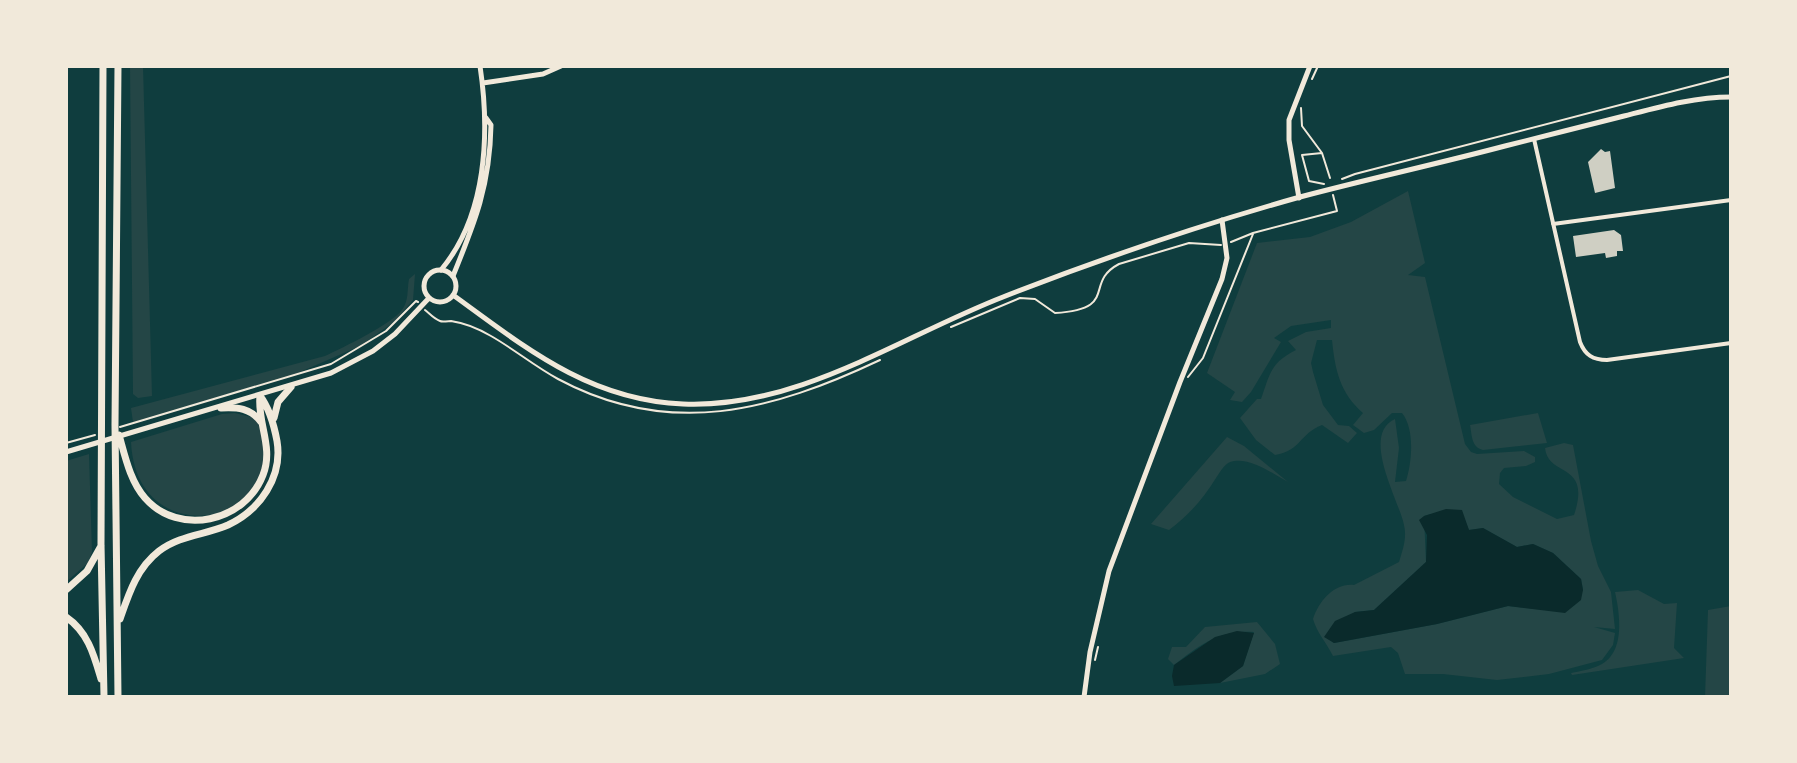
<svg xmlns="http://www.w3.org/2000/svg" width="1797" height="763" viewBox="0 0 1797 763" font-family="'Sofia Sans Condensed',sans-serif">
<rect width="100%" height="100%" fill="#0f3d3e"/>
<path fill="#244646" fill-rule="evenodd" d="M130,66H143L152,396L138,398L133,394Z
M1408,191L1425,263L1408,275L1425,277L1465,444L1471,452L1477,454L1524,451L1535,457V462L1526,466L1504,468L1500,473L1499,484L1513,497L1557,519L1574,515C1592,461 1548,478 1545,448L1564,443L1573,445L1591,541L1598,566L1611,592L1615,629L1594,627L1615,633L1613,645L1602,660L1549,674L1497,680L1443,674H1405L1398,653L1391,647L1333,656C1326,642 1317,633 1313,619C1319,601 1334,583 1354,585L1399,562C1403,549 1407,538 1404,525C1399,500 1360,435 1395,419L1399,448L1395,482L1406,481C1412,462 1415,429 1402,413H1392L1374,430L1364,433L1353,425L1363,413C1340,393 1335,370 1332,340H1317L1311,363L1313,372L1323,405L1338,425L1349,426L1357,433L1348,443L1322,425C1299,434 1302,450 1275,455L1256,440L1240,418L1257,399H1261C1270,374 1270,363 1296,350L1288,341L1306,332L1331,328V320L1291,326L1274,338L1281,342L1251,392L1242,402L1230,400L1235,392L1207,373L1257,243L1310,237L1351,222ZM1431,514L1466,523L1469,530L1483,528L1517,547L1533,544L1553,553L1581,579L1583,590L1565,612L1508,606L1437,624L1334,643L1330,640L1355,612L1374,610L1426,562L1424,516Z
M415,274L413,300L394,322L360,346L293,375L133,422L131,408L325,356C344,347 390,325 402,310C409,301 407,289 409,279Z
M235,413L255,418C263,429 263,438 263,452C269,529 136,548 131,442L222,414Z
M1538,413L1547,443L1483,450C1471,447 1472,435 1470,425Z
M1227,437L1244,446L1288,482C1273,474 1252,458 1234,461C1225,462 1221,471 1216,478C1203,499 1189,515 1169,530L1151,524Z
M89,454L92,552L88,563L66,582V461Z
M1638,590L1664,604L1677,603L1674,648L1684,658L1572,675L1571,673C1581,671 1593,669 1602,664C1625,651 1620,614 1615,592Z
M1731,606V697H1705L1708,610Z
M1257,622L1275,644L1280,664L1265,674L1220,683L1243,666L1254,632C1221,629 1199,645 1174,665L1168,659L1172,647H1186L1205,627Z"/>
<path fill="#0a2a2b" d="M1446,509L1462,510L1469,530L1483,528L1517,547L1533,544L1553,553L1581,579L1583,590L1581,600L1565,613L1508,606L1437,624L1334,643L1324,637L1335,621L1355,612L1374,610L1426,562L1427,535L1419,520L1424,516Z
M1237,631L1254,633L1243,666L1220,683L1174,686L1172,676L1174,665L1215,637Z"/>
<path fill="#cfcfc3" d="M1601,149L1605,152L1610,151L1615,188L1595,193L1588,162Z
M1614,230L1621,235L1623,251H1617V256L1606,258L1605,253L1576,257L1573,236Z"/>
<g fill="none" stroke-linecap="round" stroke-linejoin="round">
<path stroke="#f1e9da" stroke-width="2" d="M1312,79L1318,66
M1301,108L1302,126L1322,153L1330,178
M1322,153L1302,155L1309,181L1324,184
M1342,179L1355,174L1731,76
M1231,242L1253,233L1337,211L1333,195
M425,310C429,313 434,319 440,321C442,322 449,321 451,321C465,323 479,329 491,336C514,349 534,366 558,379C670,439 772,411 880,360
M951,327L1020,298L1035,299L1055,313C1120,309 1083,283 1119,264L1189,243L1221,245
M1188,377L1203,358L1253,234
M120,427L331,364L386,331L416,301L418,302
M66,443L95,435
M1095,660L1098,647"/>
<path stroke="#f1e9da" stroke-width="4" d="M1534,139L1580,342C1585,355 1593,360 1607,360L1731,343
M1553,224L1731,200"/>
<path stroke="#f1e9da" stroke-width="5" d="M483,83L543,74L561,66
M1299,198L1289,140V120L1310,66
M441,270C487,215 490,133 480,66
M453,276C475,222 490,185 491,125L486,118
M1084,697L1090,652L1109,571L1180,382L1222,279L1227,258L1222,220"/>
<path stroke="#f1e9da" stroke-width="5" d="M424 286a16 16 0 1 1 32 0a16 16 0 1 1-32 0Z
M453,295C526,348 589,400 683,404C798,409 900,337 1003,297C1100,259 1200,225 1300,197C1368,179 1437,164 1505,146C1545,136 1584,126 1624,116C1659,107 1694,97 1731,97
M66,452L331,373L373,351L395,334L429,298"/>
<path stroke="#f1e9da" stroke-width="7" d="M103,66L101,544L104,697
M221,408C237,407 251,408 261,422
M274,418L278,402L291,387
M119,435C125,456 130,481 145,498C179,537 245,522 263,475C274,447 257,423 260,396
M66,590L87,571L101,546
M66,617C88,632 94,655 101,679
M120,619C129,593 137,568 159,551C180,535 205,535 228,525C260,510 283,477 277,441C274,425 270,409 260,396
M118,697L115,425L118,66"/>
</g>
<rect width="1797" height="763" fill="none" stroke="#f1e9da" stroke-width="136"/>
</svg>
